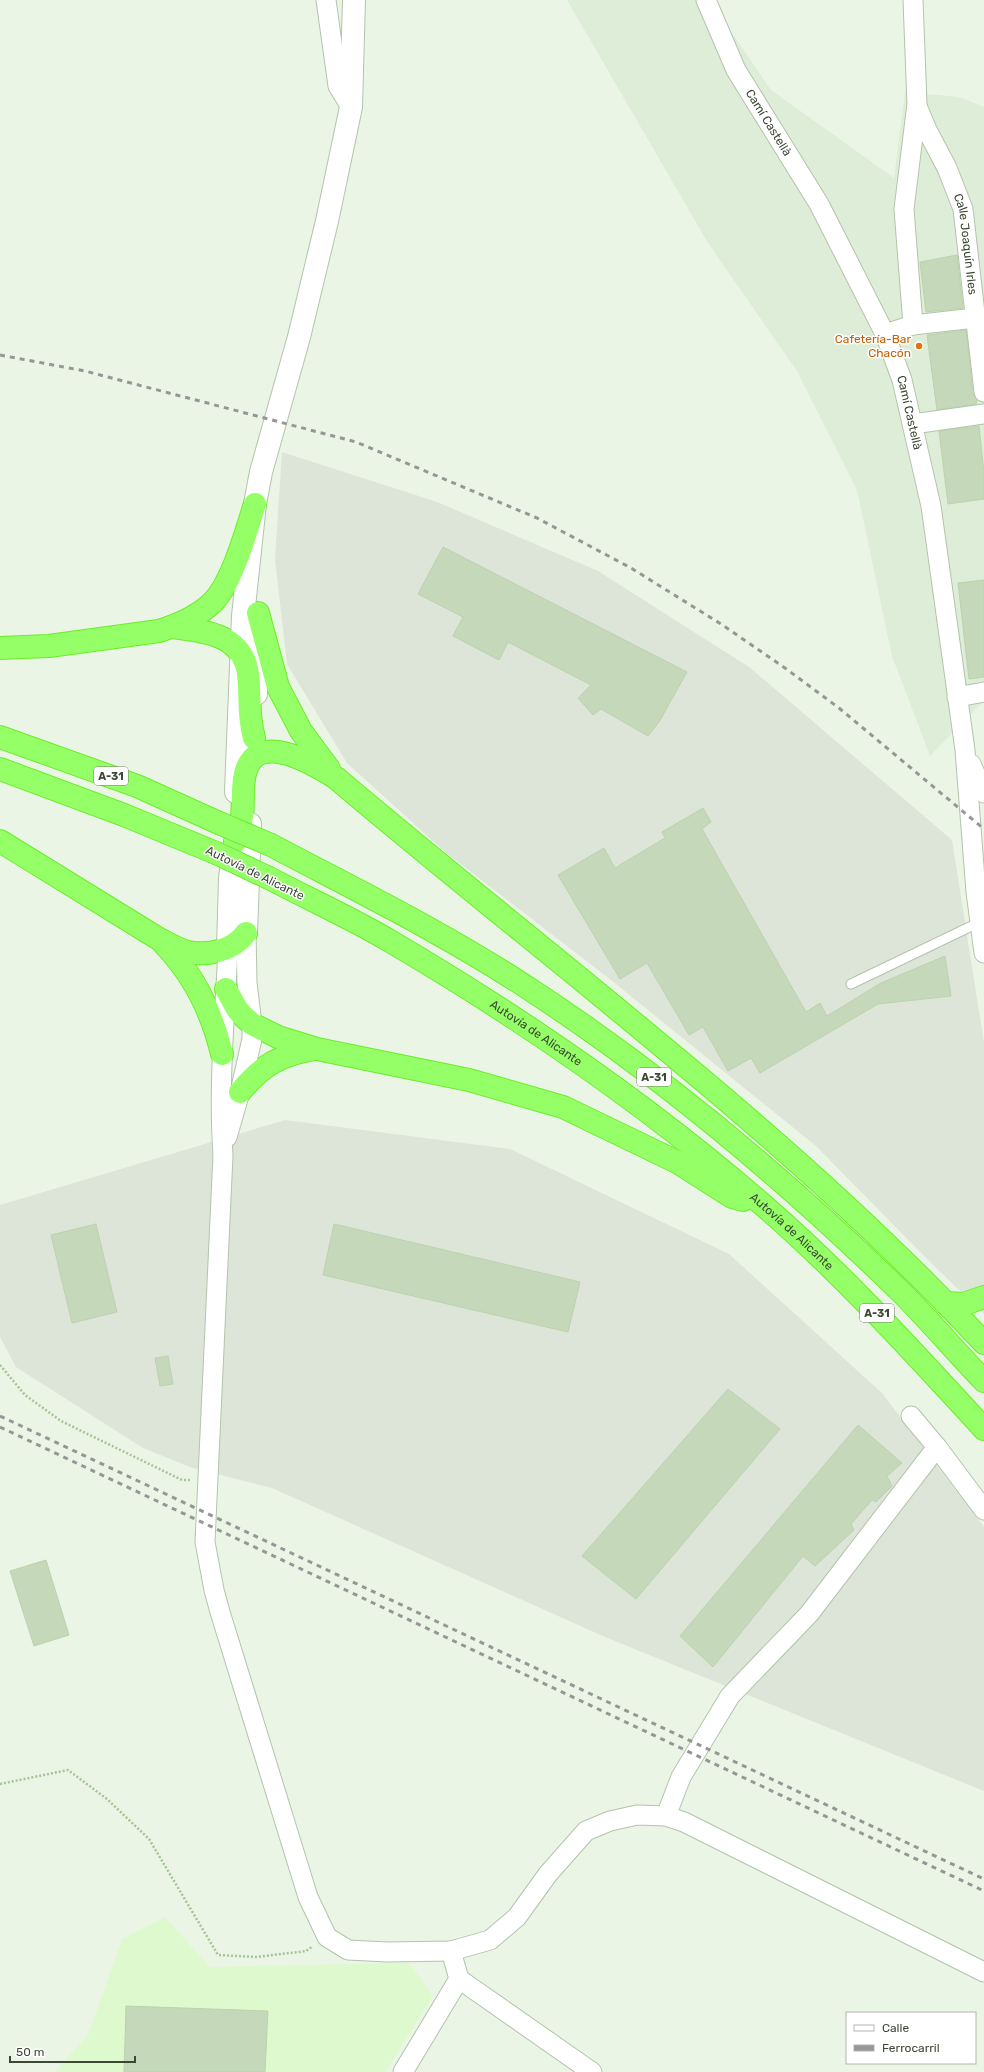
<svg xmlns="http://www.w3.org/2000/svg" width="984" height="2072" viewBox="0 0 984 2072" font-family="Rubik,sans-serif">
<rect width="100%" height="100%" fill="#eaf5e6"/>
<path fill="#deedd7" d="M567,0H709L771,90L894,178L905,92L959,97L984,107V701L930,756L892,656L857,490L797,371L708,243Z"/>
<path fill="#dff9cf" d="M165,1917L210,1967L409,1963L433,1996L385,2072H54L88,2035L122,1939Z"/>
<path fill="#dde4d8" d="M282,452L437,502L598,571L749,667L952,840L984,1043V1314L933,1265L816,1146L611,980L445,852L347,763L287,664L275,559Z
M285,1120L510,1149L729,1254L882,1393L984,1527V1791L605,1637L272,1488L190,1467L143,1448L16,1367L0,1337V1205Z"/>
<path fill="#c5d8ba" stroke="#bad3ad" d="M957,255L963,308L926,312L920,262Z
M966,330L973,393L977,400L976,404L937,410L927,335Z
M979,426L984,473V499L948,504L939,431Z
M443,547L687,672L659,722L648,736L601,709L593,715L578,698L591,685L508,642L499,660L453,636L463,617L418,594Z
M984,580V677L969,679L958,583Z
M703,808L711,822L702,829L806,1012L820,1003L827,1016L881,983L945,956L951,996L878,1004L760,1073L751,1058L728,1071L703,1027L689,1035L647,963L620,979L558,875L604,848L615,868L665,838L662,832Z
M96,1224L117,1312L72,1323L51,1235Z
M334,1224L580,1282L568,1332L323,1275Z
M168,1356L173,1384L160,1386L155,1358Z
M728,1389L780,1429L636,1599L582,1556Z
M858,1425L902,1463L887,1476L892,1486L876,1502L872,1500L851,1524L854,1530L815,1566L803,1556L713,1667L680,1636Z
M46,1560L69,1635L34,1646L10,1571Z
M126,2006L268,2011L265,2072H124Z"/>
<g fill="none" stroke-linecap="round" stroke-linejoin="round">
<defs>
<path id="service" d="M851,984L980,922"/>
<g id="minor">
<path d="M326,0L338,86L351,107"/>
<path id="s1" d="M706,0L736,70L819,204L885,334L902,380L931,506L965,750L976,892L984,953"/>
<path d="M913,0L917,104L904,209L913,325"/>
<path id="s2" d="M917,106L927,130L947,168L963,209L984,392"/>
<path d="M885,334L913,325L975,318"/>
<path d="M913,424L984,414"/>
<path d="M957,697L984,692"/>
<path d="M971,764L984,793"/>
<path d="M228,947C225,1017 218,1086 223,1155L205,1542L214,1590L220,1612L308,1897L327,1937L348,1950L388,1952L451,1951L490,1940L517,1917L548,1874L586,1831L610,1821L637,1815L666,1816L684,1822L984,1972"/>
<path d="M227,1137L240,1092L252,1039V1024L247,983L246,933"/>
<path d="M911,1416L937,1447L984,1510"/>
<path d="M666,1816L681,1777L730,1696L809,1614L937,1447"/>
<path d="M459,1979L592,2072"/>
<path d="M403,2072L459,1979L451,1951"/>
</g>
<path id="tertiary" d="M256,694L257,622
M236,792L243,616L255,504L261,472L299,337L327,221L351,107L354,0
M246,933L250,824
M228,947L230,878L235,843"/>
<g id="motorway">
<path d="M258,613L278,687L301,731L329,769"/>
<path d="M172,627C204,631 243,634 248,674C251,697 247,713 254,738"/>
<path d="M0,648L49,646L159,631C178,625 199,616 213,602C233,581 246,532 255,504"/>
<path d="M0,737L137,786L219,823"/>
<path d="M0,769L124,815L216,853"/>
<path d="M0,841L159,939C167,943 176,948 184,951C206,957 233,951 246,933"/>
<path d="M235,842C238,833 241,825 242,816C244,801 241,784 246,770C259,730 315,765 336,778C554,963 788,1133 984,1343"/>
<path d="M271,845C358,891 448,935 531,990C664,1077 787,1181 901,1292C930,1321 956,1352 984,1381"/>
<path id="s3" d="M269,878C309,899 351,918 390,941C521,1018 648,1105 763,1205C842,1273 913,1352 984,1429"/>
<path d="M164,944C194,975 212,1012 222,1054"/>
<path d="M226,989L237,1009L243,1016L252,1024L278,1037L317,1049L469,1080L563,1107L677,1162L732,1197L743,1200"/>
<path d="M240,1092C262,1065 280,1055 314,1049"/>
<path d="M945,1303L964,1304L984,1297"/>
</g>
</defs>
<use href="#service" stroke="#b3c4ab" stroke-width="11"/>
<use href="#minor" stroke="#b3c4ab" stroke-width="21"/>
<use href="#tertiary" stroke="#b3c4ab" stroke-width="24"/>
<use href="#motorway" stroke="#6bed28" stroke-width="24"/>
<path stroke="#a6c497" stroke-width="2.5" stroke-dasharray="2 2" stroke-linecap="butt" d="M0,1365L25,1395L61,1421L182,1480H191
M0,1784L68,1770L107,1799L149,1839L218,1955L257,1957L306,1951L313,1946"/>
<use href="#service" stroke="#fff" stroke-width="9"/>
<use href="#minor" stroke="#fff" stroke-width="19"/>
<use href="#tertiary" stroke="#fff" stroke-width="22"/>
<use href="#motorway" stroke="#95ff67" stroke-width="22"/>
<path stroke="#969696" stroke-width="3" stroke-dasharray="5 5" stroke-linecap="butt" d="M0,355L85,371L356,442L537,518L631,568L721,624L785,668L839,708L984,829
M0,1416L984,1879
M0,1427L984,1891"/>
<defs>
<path id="motorway-bridge" d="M219,823L271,845
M216,853L269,878"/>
</defs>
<use href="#motorway-bridge" stroke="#6bed28" stroke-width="24" stroke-linecap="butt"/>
<use href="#motorway-bridge" stroke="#95ff67" stroke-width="22"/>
</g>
<circle fill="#e8710a" stroke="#fff" stroke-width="1.5" cx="919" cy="346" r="4"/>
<g text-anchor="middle" stroke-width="3" stroke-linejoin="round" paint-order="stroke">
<g fill="#fff" stroke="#767f71" stroke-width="1">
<rect x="94" y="767" width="34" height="18" rx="3"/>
<rect x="637" y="1068" width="34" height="18" rx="3"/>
<rect x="860" y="1304" width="34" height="18" rx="3"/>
</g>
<g font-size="11" font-weight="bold" fill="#3c4834">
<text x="111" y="780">A-31</text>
<text x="654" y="1081">A-31</text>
<text x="877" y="1317">A-31</text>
</g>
<g font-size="12" fill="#3c4834" stroke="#fff">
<text dy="4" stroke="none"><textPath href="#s1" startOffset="138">Camí Castellà</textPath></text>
<text dy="4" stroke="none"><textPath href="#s2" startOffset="148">Calle Joaquín Irles</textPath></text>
<text dy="4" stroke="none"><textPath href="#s1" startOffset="462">Camí Castellà</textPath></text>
<text transform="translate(255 873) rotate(26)" y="4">Autovía de Alicante</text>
<text dy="4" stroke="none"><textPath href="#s3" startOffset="309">Autovía de Alicante</textPath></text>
<text dy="4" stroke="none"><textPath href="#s3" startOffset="633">Autovía de Alicante</textPath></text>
</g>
<g font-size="12" fill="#c56008" stroke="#fff" text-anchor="end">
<text x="911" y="343">Cafetería-Bar<tspan x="911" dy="14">Chacón</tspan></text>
</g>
</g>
<rect x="846" y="2012" width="130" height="52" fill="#ffffff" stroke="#b1b6ae"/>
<rect x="854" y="2025" width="20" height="6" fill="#ffffff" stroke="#b1b6ae"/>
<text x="882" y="2032" font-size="12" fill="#3c4834">Calle</text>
<rect x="854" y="2045" width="20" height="6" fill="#969696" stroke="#b1b6ae"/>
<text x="882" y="2052" font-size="12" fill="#3c4834">Ferrocarril</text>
<path d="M10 2056v6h125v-6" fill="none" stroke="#3c4834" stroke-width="2"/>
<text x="16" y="2056" font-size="12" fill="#3c4834" stroke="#ffffff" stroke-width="3" paint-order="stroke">50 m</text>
</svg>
